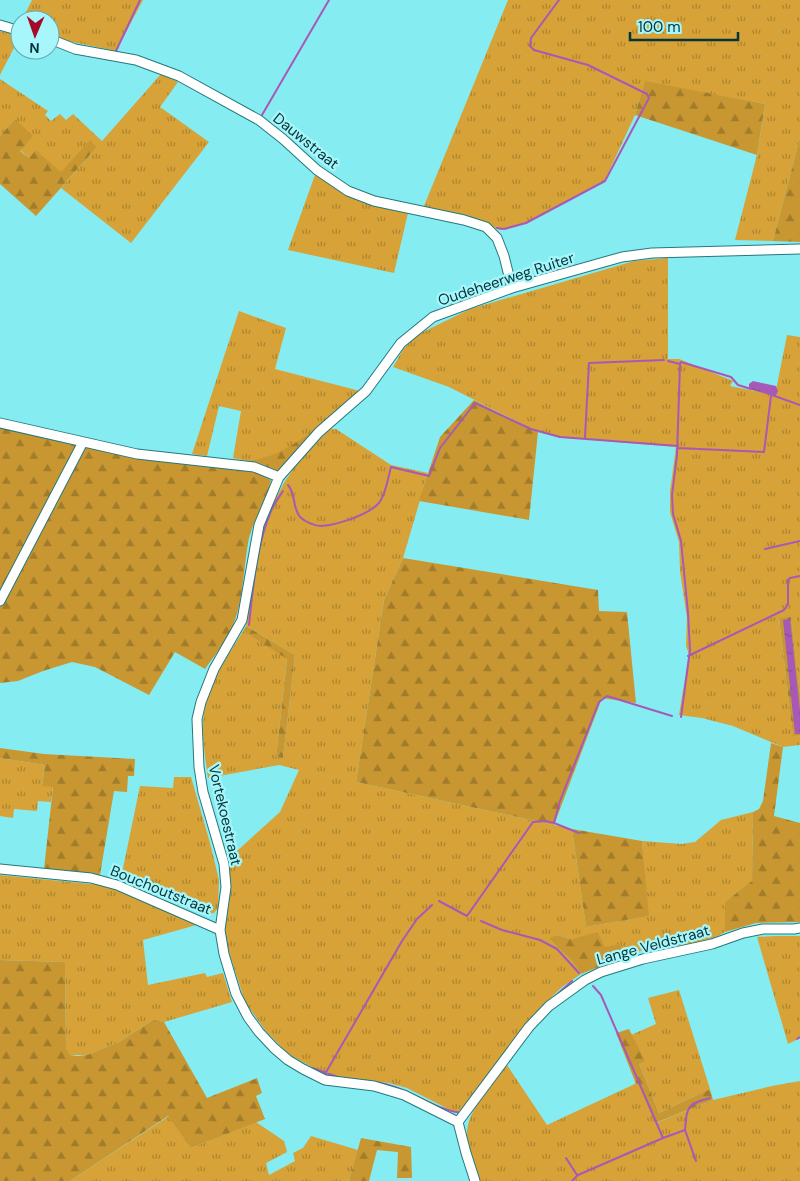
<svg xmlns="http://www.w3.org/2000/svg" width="800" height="1181" viewBox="0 0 800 1181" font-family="'DM Sans',sans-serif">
<defs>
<pattern id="grass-tufts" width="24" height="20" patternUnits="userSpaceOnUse" patternTransform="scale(1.25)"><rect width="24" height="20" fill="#d7a237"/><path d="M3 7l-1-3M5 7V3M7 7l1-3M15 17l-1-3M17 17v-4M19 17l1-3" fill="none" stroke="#ac852f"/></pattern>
<pattern id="forest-firs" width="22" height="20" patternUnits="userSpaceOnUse" patternTransform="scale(1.25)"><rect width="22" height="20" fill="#c99731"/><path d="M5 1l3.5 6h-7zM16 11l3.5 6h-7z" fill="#a17c2b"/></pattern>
<pattern id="water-ripples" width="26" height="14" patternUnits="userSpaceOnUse" patternTransform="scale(1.25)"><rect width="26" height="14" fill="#a859b7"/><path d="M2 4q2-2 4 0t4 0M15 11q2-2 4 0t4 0" fill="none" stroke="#874a96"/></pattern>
</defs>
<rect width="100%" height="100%" fill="#85ecf2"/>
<path fill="url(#grass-tufts)" d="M32,0H143L116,51L68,41L50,33V20H22Z
M508,0H800V137L773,241L735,240L757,155L765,104L645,82L635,115L605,180L526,223L500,230L485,223L424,206Z
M0,31L20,36L0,75Z
M161,74L178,82L160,107L209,142L131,243L61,188L97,147L90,141L61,173L37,151L29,158L20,150L15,119L0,136V79L48,111L45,115L51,121L60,114L66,120L73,114L102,141Z
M315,175L348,194L376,206L408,213L394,273L288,250Z
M668,258V359H679L733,381L730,386L775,395L787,335L800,337V695L791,617L779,619L793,735H800V745L783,747L733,726L702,718L679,715L689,654L686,646L687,618L680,571L679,542L670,512V491L676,447L557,437L538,432L449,387L393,367L404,348L419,334L470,309L634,261Z
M239,311L286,328L275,369L360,391L313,431L282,469L278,471L260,464L233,458L241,411L219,406L207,456L192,454Z
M330,429H336L391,465L428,473L403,558L384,600L356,782L572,829L586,927L648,916L642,841L682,844L695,842L721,820L753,812L752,882L725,902V932C702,946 675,945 649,949C641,950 634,953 626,956L619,945L605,948L598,933L571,939L557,935L550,940L572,961L581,974L562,987L533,1015L466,1106L456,1113L407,1088L389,1083L338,1078L323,1073L288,1054L265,1030L245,1002L226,943L225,927L230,883L227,860L280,812L299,770L279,765L208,778C205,755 200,730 205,708C210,680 229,655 243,631L287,658L276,757L283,758L295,655L246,626L262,529L270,509L285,481L303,455Z
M0,758L45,765L42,785L53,786L51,802L38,801L37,811L14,809L13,818L0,816Z
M174,777H191L210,843L219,880L218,908L214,913L208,914L121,878L140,786L173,788Z
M0,875L101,885L115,888L200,924L143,940L148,985L205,973L207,977L223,973L232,1002L164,1022L153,1020L119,1042L87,1055H70L66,1049L65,962L0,960Z
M775,936H800V1038L788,1044L757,937Z
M679,990L710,1089L659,1113L639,1064L644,1061L631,1035L656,1024L648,998Z
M507,1065L547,1125L639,1082L656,1123L713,1100L772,1086L800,1081V1181H479C475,1167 467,1150 467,1135C466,1111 493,1084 507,1065Z
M169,1116L191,1148L256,1122L284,1141L287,1152L266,1163L269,1175L295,1161L293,1153L303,1148L311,1136L358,1150L349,1181H70Z"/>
<path fill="url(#forest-firs)" d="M645,81L765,104L757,155L635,115Z
M15,119L33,136L20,151L29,158L36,150L61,172L90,140L97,147L36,216L0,184V136Z
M800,137V242L773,241Z
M474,400L538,432L529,520L419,501L440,437Z
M0,428L120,455L233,467L255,472L267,477L271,480C267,501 254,518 249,538C243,568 244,602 231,630C224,644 214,656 205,669L175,652L149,695L95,667L72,662L43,671L18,681L0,683Z
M313,431L282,469L278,471L260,464L249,461C273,458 293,445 313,431Z
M403,558L598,590L599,611L627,612L636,703L602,698L554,825L356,782L384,600Z
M791,617L800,695V735L793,736L779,618Z
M246,626L295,655L283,758L276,757L287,659L243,631Z
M771,743L783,747L774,816L800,823V922L756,923L725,932V902L752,881L753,812L759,809L763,801Z
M0,748L44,754L135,759L134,776H128L127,792L114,791L100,875L44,869L53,787L42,786L45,765L0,758Z
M572,829L642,841L649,916L586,927Z
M598,932L605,947L619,944L626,956L581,974L572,961L549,939L557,935L571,939Z
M0,960L65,962L66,1048L70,1055L78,1056L87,1055L119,1042L153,1020L164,1022L207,1098L257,1078L262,1093L256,1096L265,1119L191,1148L168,1116L70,1181H0Z
M629,1029L645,1061L639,1064L659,1113L710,1089L713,1100L655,1123L639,1083L636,1084L616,1033Z
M361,1138L411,1147L412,1178H397L398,1152L377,1150L369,1181H349Z"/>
<path fill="url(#water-ripples)" d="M753,381L776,386L778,391L776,395H770L749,389V384Z
M790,619L800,711V734H795L783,620Z"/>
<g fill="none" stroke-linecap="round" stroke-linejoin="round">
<path stroke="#a859b7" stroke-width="2" d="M116,51L140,0
M262,115L329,0
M497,228L504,229L526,223L605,181L649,98L647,94L588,65L534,50L530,46L531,38L559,0
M668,361L680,364L681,362L731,377L738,385L751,389
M680,364L677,455L672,495L673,514L681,541L688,613L690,650L681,717
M772,395L800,405
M585,437L589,363L664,360
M678,448L764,452L771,396
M288,485C296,494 292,507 300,517C305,522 315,526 321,526C337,525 368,515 379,503C386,494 388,478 391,467L429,476L440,448L475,403L531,429L560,437L678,446
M765,549L800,541
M249,625C253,588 256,546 271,511C274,504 279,497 283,491
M688,656L784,610L788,604V580L790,578L800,576
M554,823L579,833
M439,901L467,916L533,822L546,821L554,823L560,801L599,702L607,696L672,716
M481,921L502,930L540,940L557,949L579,973
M593,986L601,995L663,1138
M551,1000L572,981
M797,1039L800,1037
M312,1068L338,1077
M325,1074L402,941L417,919L432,905
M375,1082C406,1086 430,1108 461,1113
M685,1130L696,1161
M566,1158L577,1175
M572,1181L578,1175L663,1138L685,1130C687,1106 687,1104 710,1098"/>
<defs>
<path id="minor" d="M0,25L20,31
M50,39L75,49L136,60L179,76L259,120L283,139L317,170L348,191L374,201L464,220L486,227L497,238L504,256L512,288
M0,423L137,454L254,467L279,477
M0,601L83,442
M0,869L91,878L117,885L220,930
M458,1122L404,1095L374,1086L325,1080L303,1069L288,1060L274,1048L259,1032L248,1017L236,994L224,954L220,930L226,887L224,864L203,792L199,767L197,719L201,702L214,669L242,620L259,525L279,477L319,432L366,391L401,343L433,317L512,288L622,257L652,253L800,249
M458,1122L529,1027L549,1006L585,980L601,972L643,959L712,944L743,933L763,929H794L800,928
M458,1122L466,1153L475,1181"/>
</defs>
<use href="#minor" stroke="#25787d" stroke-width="11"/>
<use href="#minor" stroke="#fff" stroke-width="9"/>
</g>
<g text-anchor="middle" stroke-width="4.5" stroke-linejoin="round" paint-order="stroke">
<g font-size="15" fill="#053538" stroke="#a7f6fb">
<text transform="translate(306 141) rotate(39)" y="5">Dauwstraat</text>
<text transform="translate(506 279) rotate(-18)" y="5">Oudeheerweg Ruiter</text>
<text transform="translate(225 815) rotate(77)" y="5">Vortekoestraat</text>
<text transform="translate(161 890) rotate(22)" y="5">Bouchoutstraat</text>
<text transform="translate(653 945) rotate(-15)" y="5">Lange Veldstraat</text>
</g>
</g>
<g transform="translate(35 35) rotate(182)"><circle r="24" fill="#a7f6fb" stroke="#66a9ad"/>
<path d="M0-4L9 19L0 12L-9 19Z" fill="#a50928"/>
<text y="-8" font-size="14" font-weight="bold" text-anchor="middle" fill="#053538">N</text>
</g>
<path d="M630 32v8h108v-8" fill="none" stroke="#053538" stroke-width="2.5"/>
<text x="638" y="32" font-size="15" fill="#053538" stroke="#a7f6fb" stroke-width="4" paint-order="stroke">100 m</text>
</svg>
